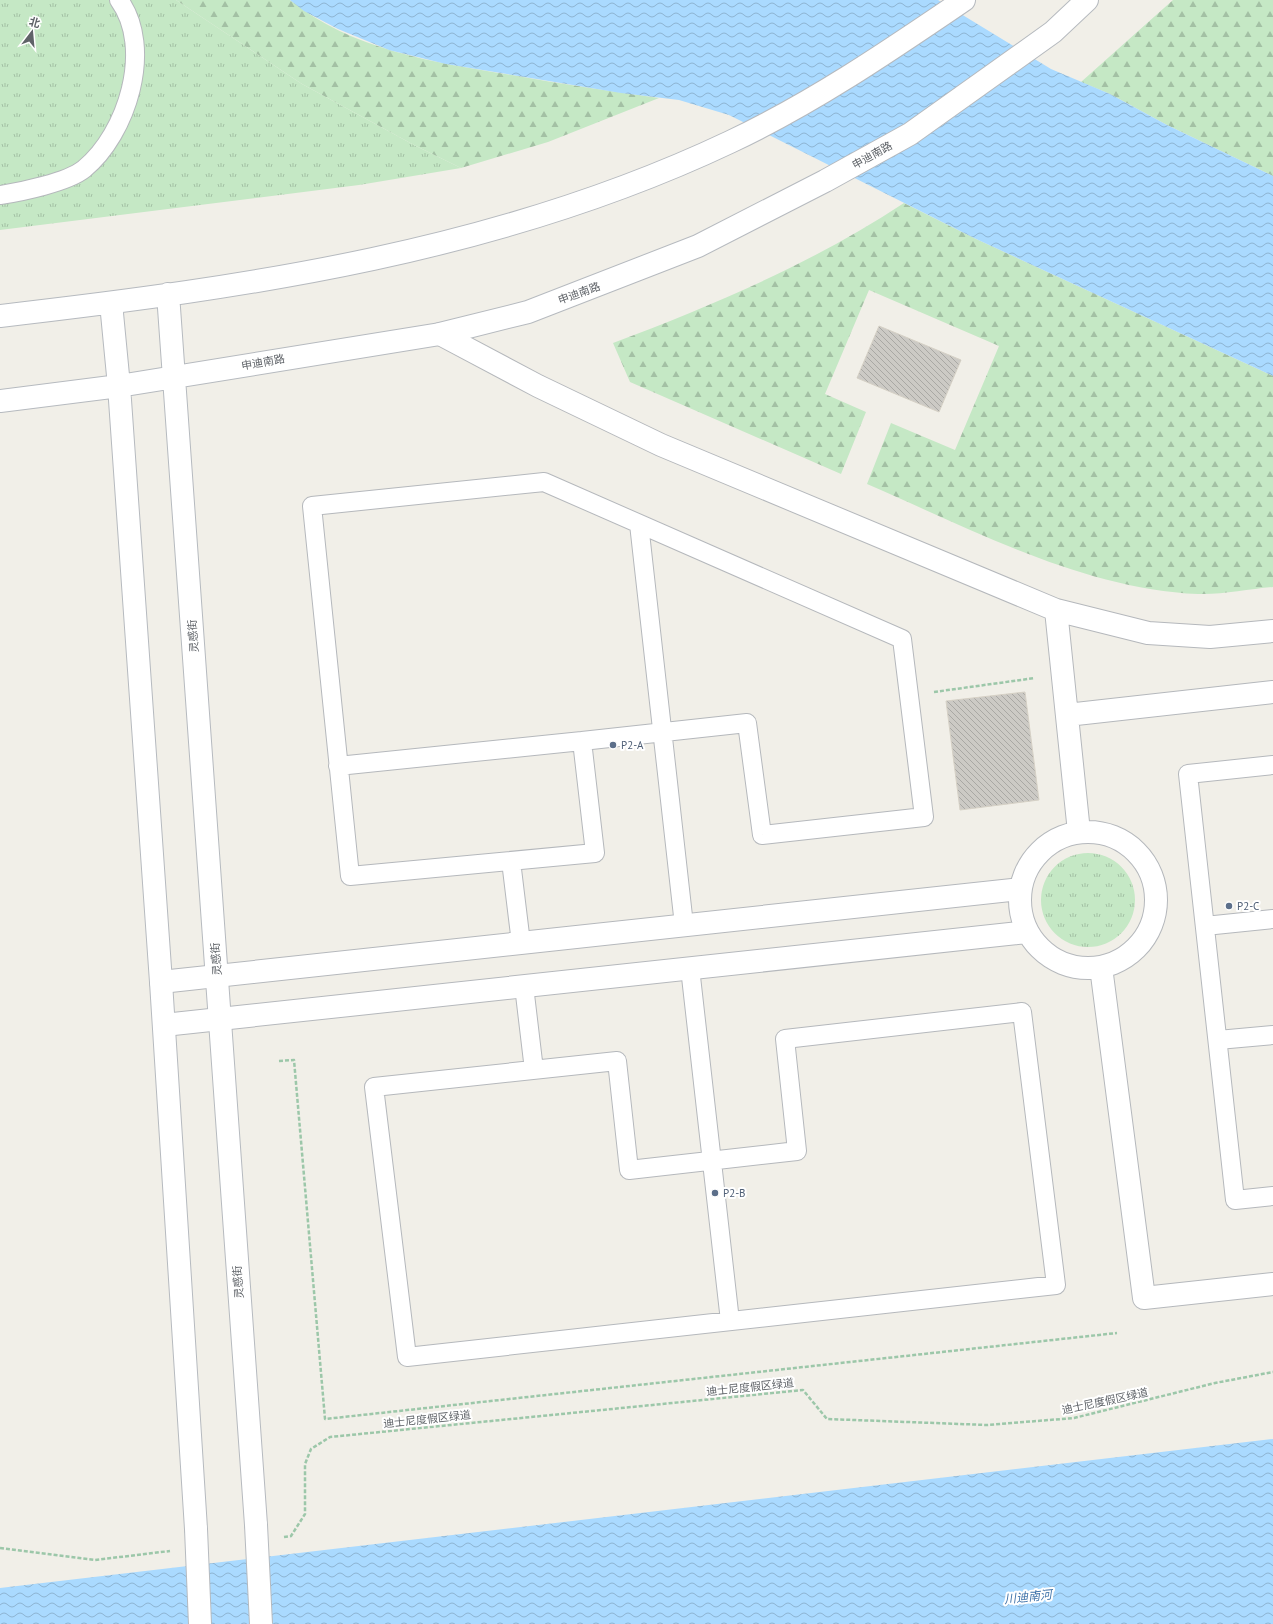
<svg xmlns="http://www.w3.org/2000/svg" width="1273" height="1624" viewBox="0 0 1273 1624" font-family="'PT Sans','Noto Sans SC',sans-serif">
<defs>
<pattern id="grass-tufts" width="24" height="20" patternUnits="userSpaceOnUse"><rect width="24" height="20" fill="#c5e8c5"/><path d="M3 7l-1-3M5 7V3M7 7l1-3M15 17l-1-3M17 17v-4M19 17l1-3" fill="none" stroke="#a3c0a4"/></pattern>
<pattern id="forest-firs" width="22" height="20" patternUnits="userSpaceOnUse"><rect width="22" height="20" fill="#c5e8c5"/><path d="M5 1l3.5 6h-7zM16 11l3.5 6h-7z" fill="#a3c0a4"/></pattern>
<pattern id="water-waves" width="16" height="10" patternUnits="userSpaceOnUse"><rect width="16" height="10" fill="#aadaff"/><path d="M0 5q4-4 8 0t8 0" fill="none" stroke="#8eb4d2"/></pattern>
<pattern id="building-back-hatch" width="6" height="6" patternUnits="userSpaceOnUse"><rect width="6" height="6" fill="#cccac5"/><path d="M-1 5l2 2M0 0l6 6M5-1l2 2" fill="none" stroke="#a9a8a4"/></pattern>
</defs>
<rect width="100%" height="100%" fill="#f1efe8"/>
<path fill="url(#grass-tufts)" d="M0,0H176L302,84L414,145L461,168L359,185L0,230Z
M1041 900a47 47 0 1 1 94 0a47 47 0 1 1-94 0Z"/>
<path fill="url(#forest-firs)" d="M176,0H290C352,50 436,63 512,75C561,84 610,91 659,98L548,142L461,168L414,145L302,84Z
M1173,0H1273V176L1167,125L1110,94L1081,82Z
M904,203L974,238L1273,376V587C1249,589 1221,595 1198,594C1083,589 971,529 867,484L891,423L955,450L999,346L869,290L825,394L866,412L841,474L630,382L613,343C714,305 813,263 904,203Z"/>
<path fill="url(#water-waves)" d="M290,0H938L1051,69L1110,94L1167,125L1273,176V376L974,238L729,115L679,100L621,93L446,64L389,50L338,29L304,11Z
M1273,1439V1624H0V1588Z"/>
<path fill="url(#building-back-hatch)" stroke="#d6d1c6" d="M879,326L961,360L939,412L857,378Z
M1025,692L1039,800L960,810L946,701Z"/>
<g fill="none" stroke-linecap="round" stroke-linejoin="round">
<defs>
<path id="lane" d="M0,195C21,192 68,182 84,169C127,134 154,48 119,0
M544,482L902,639L924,817L762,835L747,723L582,741L595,853L350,876L312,506Z
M639,524L684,925
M1273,765L1188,774L1235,1200L1273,1196
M338,766L582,741
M511,861L521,943
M1205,926L1273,919
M690,968L730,1321
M524,986L534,1070
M1022,1012L1056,1285L407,1357L374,1087L617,1061L629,1170L797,1151L785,1039Z
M1218,1040L1273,1035"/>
<path id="street" d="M440,334L538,386L661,445L1056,610L1148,633L1210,637L1273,631
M1056,610L1079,832
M1067,715L1273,692
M1020 900a68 68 0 1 1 136 0a68 68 0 1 1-136 0Z
M1101,967L1144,1298L1273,1284
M161,982L1020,889
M164,1025L1027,932"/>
<path id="secondary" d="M168,294L256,1525
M111,303L119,386L161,982L196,1529
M0,316C251,287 500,251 730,142C813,103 889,51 964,0
M0,401L119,386L440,334L528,312L698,246L825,181L910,134L1053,32L1087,0"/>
</defs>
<use href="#lane" stroke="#b5b8bc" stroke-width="20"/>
<use href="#street" stroke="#b5b8bc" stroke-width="24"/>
<use href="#secondary" stroke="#b6babf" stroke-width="24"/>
<path stroke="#9cc7a9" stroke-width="2.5" stroke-dasharray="4 2" stroke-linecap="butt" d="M934,692L1035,678
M279,1061L294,1060L325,1419L1117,1333
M284,1537L291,1536L305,1514V1464L311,1449L330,1437L803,1390L827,1419L987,1425L1074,1418L1215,1383L1273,1372
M0,1548L95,1560L170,1551"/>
<use href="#lane" stroke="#fff" stroke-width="18"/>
<use href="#street" stroke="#fff" stroke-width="22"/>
<use href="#secondary" stroke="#fff" stroke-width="22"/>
<defs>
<path id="secondary-bridge" d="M256,1525L261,1624
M196,1529L200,1624"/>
</defs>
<use href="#secondary-bridge" stroke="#b6babf" stroke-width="24" stroke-linecap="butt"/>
<use href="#secondary-bridge" stroke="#fff" stroke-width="22"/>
</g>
<g fill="#5c6f8a" stroke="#fff" stroke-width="1.5">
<circle cx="613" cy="745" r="4"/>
<circle cx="1229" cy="906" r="4"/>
<circle cx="715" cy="1193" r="4"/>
</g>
<g text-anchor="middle" stroke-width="4" stroke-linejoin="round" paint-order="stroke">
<g font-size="11" fill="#5f6368" stroke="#fff">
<text transform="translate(872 155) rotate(-29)" y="4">申迪南路</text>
<text transform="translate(579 293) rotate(-20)" y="4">申迪南路</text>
<text transform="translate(263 362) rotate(-10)" y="4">申迪南路</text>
<text transform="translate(193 636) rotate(-94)" y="4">灵感街</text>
<text transform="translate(216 959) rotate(-94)" y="4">灵感街</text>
<text transform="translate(238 1282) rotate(-94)" y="4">灵感街</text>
<text transform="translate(750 1387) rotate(-6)" y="4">迪士尼度假区绿道</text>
<text transform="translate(1105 1401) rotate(-12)" y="4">迪士尼度假区绿道</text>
<text transform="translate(427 1419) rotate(-6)" y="4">迪士尼度假区绿道</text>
</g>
<g font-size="11" fill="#4e5e75" stroke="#fff" text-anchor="start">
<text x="621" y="749">P2-A</text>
<text x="1237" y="910">P2-C</text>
<text x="723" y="1197">P2-B</text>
</g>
<g font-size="12" font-style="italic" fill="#4174aa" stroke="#fff">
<text transform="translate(1028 1597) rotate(-6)" y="4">川迪南河</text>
</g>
</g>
<g transform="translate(32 32) rotate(16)" stroke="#ffffff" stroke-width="3" paint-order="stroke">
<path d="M0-3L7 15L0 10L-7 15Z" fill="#5f6368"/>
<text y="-6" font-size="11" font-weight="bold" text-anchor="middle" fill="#5f6368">北</text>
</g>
</svg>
